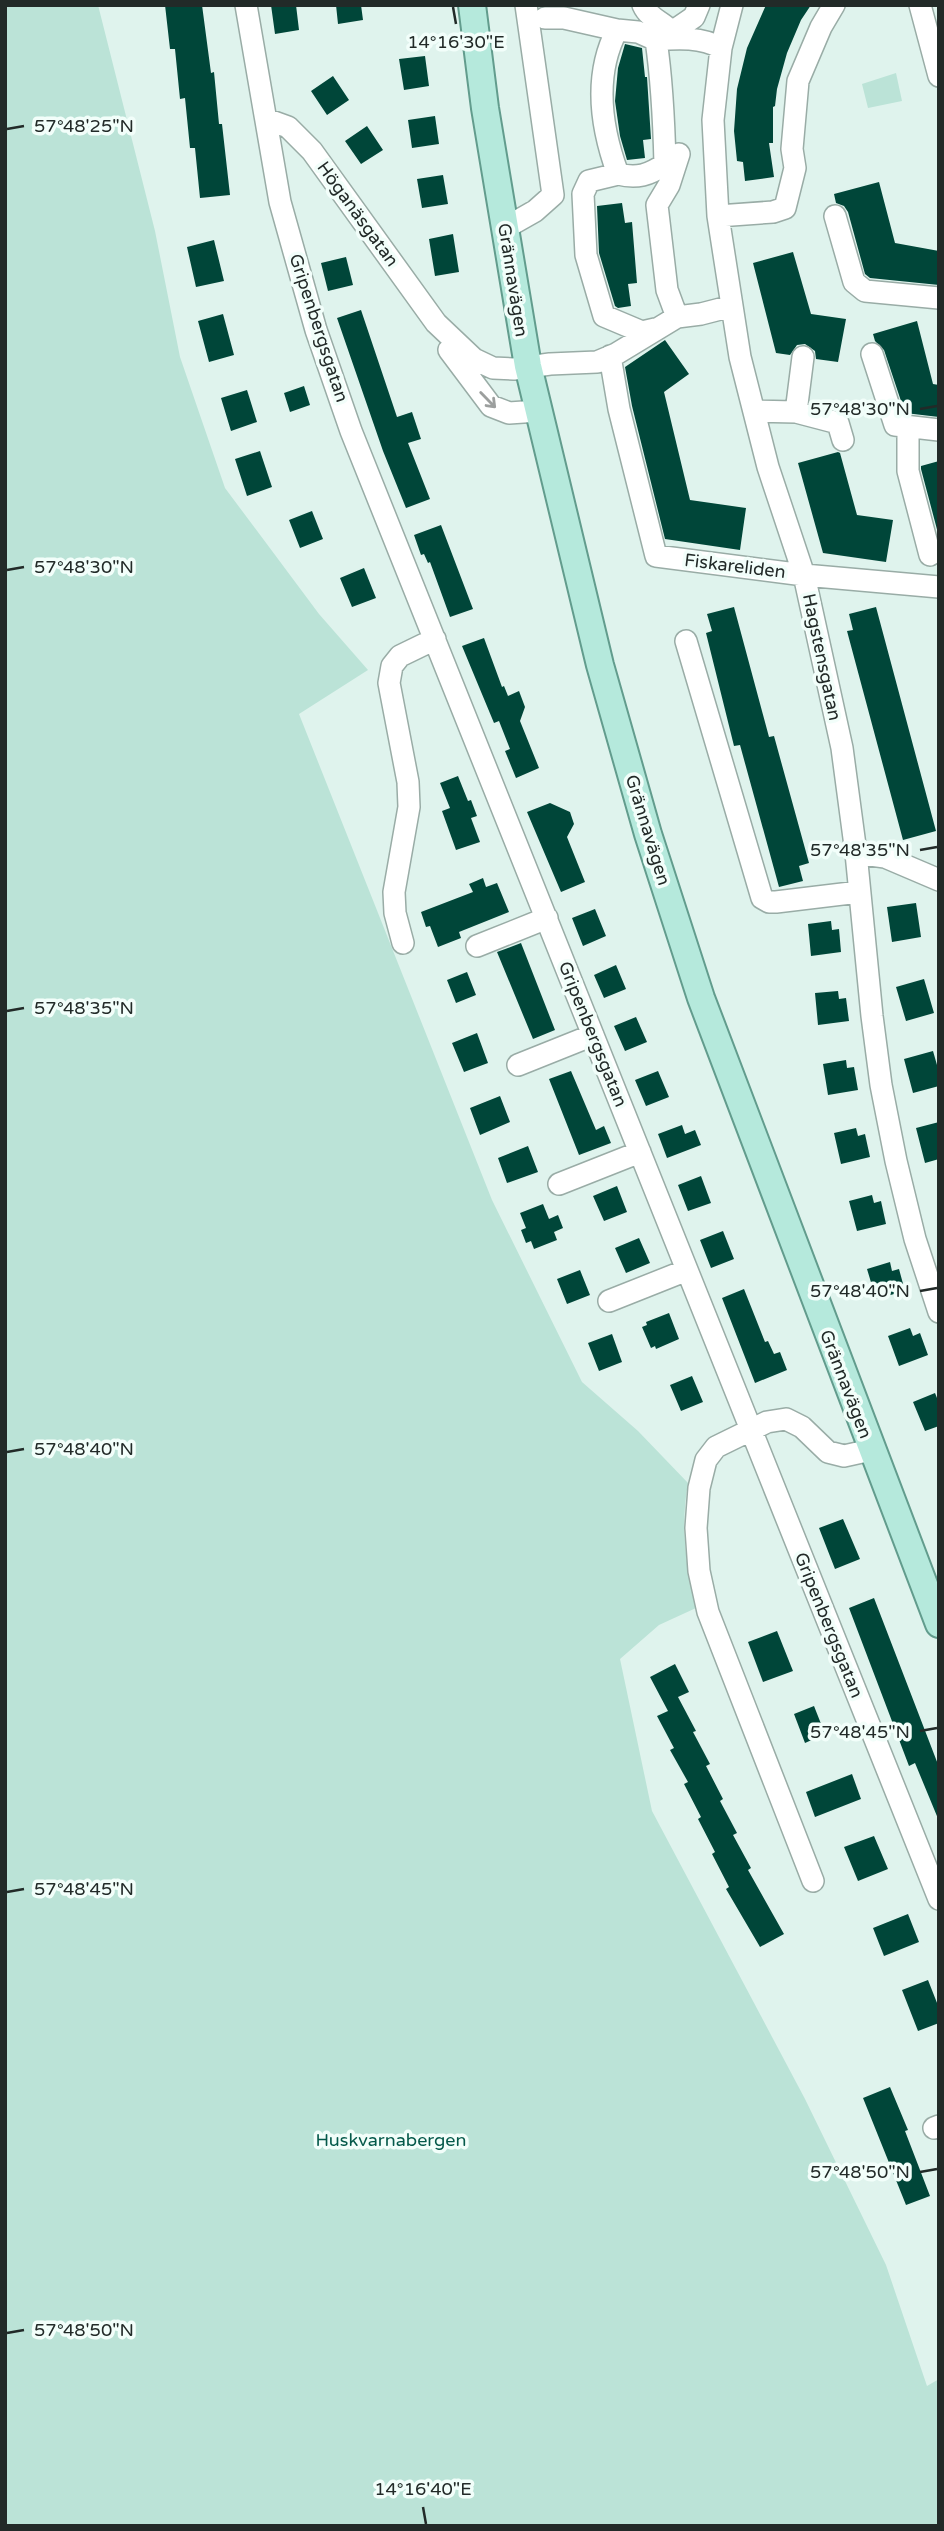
<svg xmlns="http://www.w3.org/2000/svg" width="944" height="2531" viewBox="0 0 944 2531" font-family="'Varela Round',sans-serif">
<rect width="100%" height="100%" fill="#dff3ed"/>
<path fill="#bbe3d7" d="M5,5H98L155,231L180,357L225,488L319,614L368,670L299,714L492,1200L582,1382L638,1431L688,1483C680,1527 686,1566 696,1608L659,1625L620,1659L652,1811L805,2099L886,2265L927,2386L939,2379V2526H5Z
M896,73L902,101L868,108L862,84Z"/>
<path fill="#004639" d="M165,5H202L211,73L214,72L219,124H222L230,195L200,198L195,148H190L185,98L180,99L175,49H170Z
M271,5H296L299,30L275,34Z
M336,5H361L363,20L338,24Z
M766,5H811L801,20L787,53L777,89L775,106L773,107V143H769L774,177L745,181L743,162L737,161L734,131L737,89L747,48Z
M625,44L642,48L645,77H647L651,139L643,140L645,158L627,160L620,136L615,101L618,68Z
M425,56L429,86L404,90L399,59Z
M333,76L349,100L327,115L311,91Z
M435,116L439,144L412,148L408,120Z
M367,126L383,150L361,164L345,141Z
M443,175L448,204L422,208L417,179Z
M879,182L895,243L939,251V285L870,278L865,274L848,212L844,206L836,203L834,194Z
M622,203L625,223L632,222L637,283L628,284L631,306L618,308L615,306L599,253L597,206Z
M453,234L459,272L435,276L429,239Z
M214,240L224,281L196,287L187,247Z
M793,252L811,314L846,319L838,362L816,359L815,351L805,344L797,345L790,355L776,353L753,263Z
M346,257L353,285L328,291L321,263Z
M361,310L397,417L412,412L421,439L408,443L430,499L406,508L383,451L337,318Z
M223,314L234,355L209,362L198,321Z
M917,321L933,384L939,385V417L905,413L884,350L875,341L873,334Z
M665,340L689,374L664,392L690,500L746,508L740,550L665,539L632,406L625,367Z
M304,386L310,405L290,412L284,393Z
M247,390L257,422L231,431L221,398Z
M260,451L272,487L247,496L235,459Z
M838,452L840,453L857,515L893,520L886,562L823,553L798,463Z
M939,461V537L921,469V466Z
M312,511L323,539L300,548L289,520Z
M441,525L473,609L450,617L430,562L428,563L424,554L421,555L414,535Z
M364,568L376,598L352,607L340,578Z
M734,607L769,737L774,736L809,863L799,866L803,881L779,887L740,745L734,746L706,633L712,631L707,614Z
M876,607L936,831L903,840L847,631L853,630L849,614Z
M484,638L502,687L504,686L508,696L519,691L525,707L520,721L539,768L516,778L505,751L510,749L499,721L494,723L462,646Z
M458,776L468,801L471,800L477,816L471,818L480,842L456,850L442,811L450,808L440,783Z
M550,803L570,812L574,824L567,837L585,882L561,892L527,812Z
M483,878L486,887L497,883L509,912L459,932L461,938L438,947L430,926L426,927L421,912L473,892L469,884Z
M916,903L921,937L892,942L887,907Z
M595,909L606,936L583,946L572,918Z
M831,921L832,930L839,929L841,952L811,956L808,924Z
M521,943L555,1030L533,1039L497,952Z
M616,965L626,989L604,998L594,975Z
M467,972L476,995L456,1003L447,980Z
M924,979L934,1013L906,1021L896,987Z
M838,991L839,999L846,998L849,1021L818,1025L815,993Z
M636,1017L647,1042L625,1051L614,1026Z
M477,1033L488,1063L464,1072L452,1043Z
M933,1051L939,1072V1086L913,1093L904,1059Z
M846,1060L847,1068L854,1067L858,1090L828,1095L823,1064Z
M571,1071L596,1130L604,1126L611,1143L579,1155L549,1079Z
M658,1071L669,1097L646,1106L635,1080Z
M500,1096L510,1122L480,1135L470,1108Z
M939,1122V1159L925,1163L916,1128Z
M682,1125L685,1134L695,1130L701,1145L667,1158L658,1134Z
M856,1128L858,1136L865,1134L870,1157L841,1164L834,1133Z
M528,1146L538,1172L507,1183L498,1158Z
M701,1176L711,1203L688,1211L678,1185Z
M617,1186L627,1212L604,1221L593,1196Z
M872,1195L874,1203L881,1201L886,1224L857,1231L849,1201Z
M543,1204L549,1219L558,1215L563,1228L554,1232L557,1240L534,1249L531,1241L526,1243L521,1230L526,1228L520,1213Z
M723,1231L734,1259L711,1268L700,1240Z
M639,1238L650,1263L626,1273L615,1248Z
M890,1262L892,1271L899,1269L905,1291L876,1299L867,1269Z
M580,1270L590,1295L567,1304L557,1279Z
M744,1289L765,1342L768,1341L774,1354L780,1352L787,1370L755,1383L722,1298Z
M669,1313L679,1339L656,1349L655,1346L651,1348L642,1327L647,1325L646,1322Z
M910,1328L913,1336L920,1333L928,1355L899,1366L888,1336Z
M612,1334L622,1362L599,1371L588,1343Z
M692,1376L703,1402L681,1411L670,1385Z
M935,1393L939,1403V1426L925,1431L913,1402Z
M843,1519L860,1559L835,1569L819,1528Z
M874,1598L939,1767V1821L915,1763L909,1766L849,1608Z
M777,1631L793,1671L763,1682L748,1642Z
M675,1664L689,1692L678,1697L696,1731L693,1732L710,1764L706,1766L723,1799L720,1801L737,1833L733,1835L751,1868L748,1870L784,1934L760,1947L726,1889L729,1887L712,1854L715,1852L698,1819L701,1817L684,1784L688,1782L670,1750L674,1748L657,1716L668,1711L650,1677Z
M814,1706L825,1734L805,1743L794,1714Z
M852,1774L861,1799L815,1817L806,1792Z
M874,1836L888,1869L858,1881L844,1847Z
M908,1914L919,1942L884,1956L873,1928Z
M928,1980L939,2008V2023L918,2031L902,1990Z
M890,2087L908,2130L905,2131L930,2196L906,2205L863,2098Z"/>
<g fill="none" stroke-linecap="round" stroke-linejoin="round">
<defs>
<path id="minor" d="M246,5L280,202L316,330L351,431L939,1899
M643,5C651,23 671,22 672,38
M732,5L721,48L713,120L718,216L740,357L768,467L804,575L842,748L856,853L872,1016L881,1085L896,1161L915,1239L939,1312
M920,5L939,76
M545,18H564L617,30C593,76 601,128 618,174C637,179 649,175 665,164C664,123 662,81 656,40L638,32L617,30
M672,32L694,17L699,5
M656,40C678,38 702,37 721,48
M266,119L288,127L312,151L436,323L474,359L493,368L514,369L550,364L597,362L616,354L677,317L701,314L732,306
M618,174L589,181L583,194L586,255L604,316L642,332L655,329
M718,216L773,212L785,208L795,168L792,149L798,81L821,27L834,5
M835,216L854,282L865,291L939,298
M505,228L535,211L553,195L526,5
M677,317L667,290L657,205L669,185L679,154
M449,350L491,406L509,413L538,411
M872,354L895,425L939,430
M610,356L619,409L656,556L804,575L939,587
M754,411L796,412L838,423L843,440
M796,412L803,357
M908,428V471L930,555
M686,641L762,898L769,902H776L859,892
M856,853L885,857L939,880
M403,943L395,913L394,892L409,807L408,782L389,683L392,666L400,656L435,639
M477,946L547,918
M518,1065L593,1035
M559,1184L640,1152
M609,1301L687,1270
M813,1881L708,1612L699,1571L696,1528L699,1488L706,1460L716,1447L767,1422L786,1419L802,1427L828,1452L844,1456L871,1450
M934,2128L939,2126"/>
<path id="major" d="M472,5L485,108L528,366L600,665L648,834L701,998L939,1624"/>
</defs>
<use href="#minor" stroke="#99aca6" stroke-width="24"/>
<use href="#major" stroke="#629c8d" stroke-width="30"/>
<use href="#minor" stroke="#fff" stroke-width="21"/>
<use href="#major" stroke="#b5e9dc" stroke-width="26"/>
</g>
<defs><path id="oneway-shaft" d="M-6 0H5M1.5-3L5.5 0L1.5 3" fill="none" stroke-width="1.6" stroke-linecap="round" stroke-linejoin="round" transform="scale(1.75)"/></defs>
<use stroke="#9c9f9e" href="#oneway-shaft" transform="translate(488 400) rotate(46)"/>
<path fill="none" stroke="#222a28" stroke-width="2.5" d="M453,7L456,24M7,129L24,126M920,409L937,406M7,570L24,567M920,850L937,847M7,1011L24,1008M920,1291L937,1288M7,1452L24,1449M920,1731L937,1728M7,1892L24,1889M920,2172L937,2169M7,2333L24,2330M423,2507L426,2524"/>
<g text-anchor="middle" stroke-width="7" stroke-linejoin="round" paint-order="stroke">
<g font-size="18" fill="#222a28" stroke="#f2fefa">
<text transform="translate(358 214) rotate(54)" y="6">Höganäsgatan</text>
<text transform="translate(513 280) rotate(81)" y="6">Grännavägen</text>
<text transform="translate(319 328) rotate(72)" y="6">Gripenbergsgatan</text>
<text transform="translate(735 566) rotate(7)" y="6">Fiskareliden</text>
<text transform="translate(822 657) rotate(78)" y="6">Hagstensgatan</text>
<text transform="translate(648 830) rotate(73)" y="6">Grännavägen</text>
<text transform="translate(593 1034) rotate(68)" y="6">Gripenbergsgatan</text>
<text transform="translate(846 1384) rotate(69)" y="6">Grännavägen</text>
<text transform="translate(829 1625) rotate(68)" y="6">Gripenbergsgatan</text>
</g>
<g font-size="18" fill="#05594a" stroke="#f2fefa">
<text x="391" y="2146">Huskvarnabergen</text>
</g>
</g>
<g font-size="18" text-anchor="middle" fill="#222a28" stroke="#f2fefa" stroke-width="7" stroke-linejoin="round" paint-order="stroke">
<text x="456" y="48">14°16'30"E</text>
<text x="84" y="132">57°48'25"N</text>
<text x="860" y="415">57°48'30"N</text>
<text x="84" y="573">57°48'30"N</text>
<text x="860" y="856">57°48'35"N</text>
<text x="84" y="1014">57°48'35"N</text>
<text x="860" y="1297">57°48'40"N</text>
<text x="84" y="1455">57°48'40"N</text>
<text x="860" y="1738">57°48'45"N</text>
<text x="84" y="1895">57°48'45"N</text>
<text x="860" y="2178">57°48'50"N</text>
<text x="84" y="2336">57°48'50"N</text>
<text x="423" y="2495">14°16'40"E</text>
</g>
<rect width="944" height="2531" fill="none" stroke="#222a28" stroke-width="14"/>
</svg>
